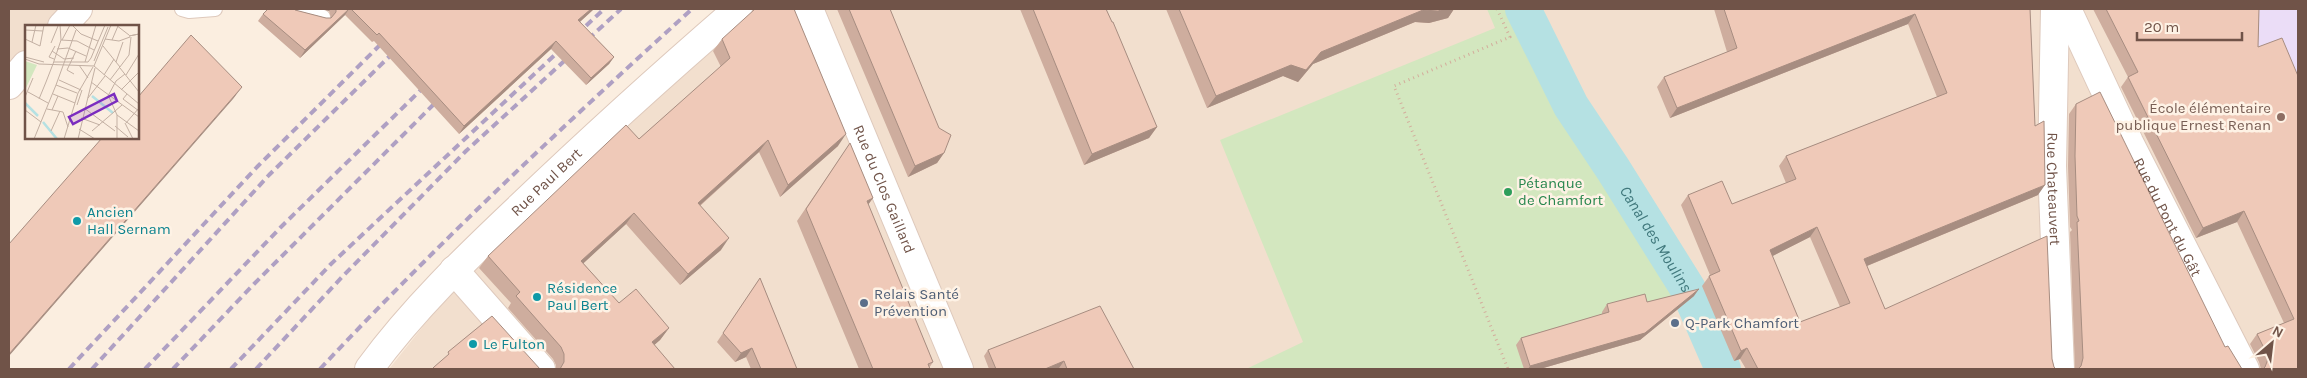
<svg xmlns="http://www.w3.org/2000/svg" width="2307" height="378" viewBox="0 0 2307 378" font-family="Karla,sans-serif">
<rect width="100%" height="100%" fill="#fbeee0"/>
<path fill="#f2dfce" d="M9,9H69L50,26H26V48L9,64Z
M750,9H2298V369H389L472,265Z"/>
<path fill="#ebddf7" d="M2216,9H2298V197Z"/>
<path fill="#d3e7bf" d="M1487,9H1514L1522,27L1682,305L1540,369H1246L1303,342L1220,140L1495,28Z"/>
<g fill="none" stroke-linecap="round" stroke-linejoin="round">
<path stroke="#b5e1e3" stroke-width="36" id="s1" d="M1523,9L1571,106L1613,169L1688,289L1723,369"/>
<defs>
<path id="service" d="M182,9L189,11L215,9
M293,9L323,17"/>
<g id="minor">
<path id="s2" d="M809,9L959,369"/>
<path d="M62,26L78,9"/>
<path d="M9,85L26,65"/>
<path d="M454,270L541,369"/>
</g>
<g id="tertiary">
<path id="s3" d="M2055,9L2052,166L2060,369"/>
<path id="s4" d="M2067,9L2129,142L2245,369"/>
<path id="s5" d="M369,369C413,309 467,257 521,206C592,138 664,73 738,9"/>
</g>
</defs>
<use href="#service" stroke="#dec9bc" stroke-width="16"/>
<use href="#minor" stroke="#dec9bc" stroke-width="30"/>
<use href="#tertiary" stroke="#dec9bc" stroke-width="30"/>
<path stroke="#d3ad9c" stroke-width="3" stroke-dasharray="1 4" stroke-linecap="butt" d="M1497,9L1510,37L1394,86L1508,369"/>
<use href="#service" stroke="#fff" stroke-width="14"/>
<use href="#minor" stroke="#fff" stroke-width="28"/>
<use href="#tertiary" stroke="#fff" stroke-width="28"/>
<path stroke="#afa0c3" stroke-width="4" stroke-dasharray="8 5" stroke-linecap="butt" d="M69,369L257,167L389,36
M92,369L269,175L398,48
M145,369L281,227L430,81
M173,369L254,284L442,96
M231,369L331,264L604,9
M256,369L343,276L466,151L621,9
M320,369C438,243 564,125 692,9"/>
</g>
<path fill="#cead9e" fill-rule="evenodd" d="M322,9H594L580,22L614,57L609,64L586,85L551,49L459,134L374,41L372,42L345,15L300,58L258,21L263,14L295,10L326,18H331L329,11Z
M837,9H890L944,153L937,163L908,177Z
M1020,9H1106L1157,127L1149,138L1084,165Z
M1166,9H1454L1448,18L1429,23L1415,22L1313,64L1298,82L1283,76L1207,108Z
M1714,9H2030L2038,195L1867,266L1885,309L2052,359L2054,367L2056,369H1746L1740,359L1734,361L1702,286L1710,275L1681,205L1688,195L1732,204L1786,183L1779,166L1786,156L1937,97L1908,24L1670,118L1657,87L1664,77L1727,52ZM1810,237L1840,307L1800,322L1772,256Z
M2093,9H2259L2258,47L2298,76V369H2261L2259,362L2250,344L2257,334L2284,323L2237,222L2196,238L2121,87L2128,77Z
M722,39L838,146L780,197L759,152L700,206L721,250L680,285L626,224L583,263L619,303L669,328L660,340L654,345L675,369H556V365L553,359L508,308L511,303L479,268L488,256L639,139L721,67L713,51Z
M2076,104L2225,347L2242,369H2075L2070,232L2072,230L2070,227L2068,166L2069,114Z
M842,155L873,198L868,205L933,362L929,368L930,369H859L797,221Z
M760,278L797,369H751L746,357L735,362L717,342Z
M1694,296L1640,340L1540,369H1524L1516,345L1521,338L1602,314V312L1607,304L1647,302Z
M988,350L1134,369H1060L1059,368L1056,369H989L984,356Z"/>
<path fill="#a78d81" d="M322,9H331L329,11Z
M349,9L345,15L300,58L305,50Z
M591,9H594L573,28L578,20Z
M1445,9H1454L1448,18L1429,23L1415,22L1313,64L1298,82L1283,76L1207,108L1216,96L1321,52L1423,10Z
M1915,14L1908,24L1670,118L1677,108Z
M556,41L551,49L459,134L464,126Z
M614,57L609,64L586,85L591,78Z
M242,87L233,99L9,356V354Z
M1157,127L1149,138L1084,165L1092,154Z
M846,134L838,146L780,197L788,185Z
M768,140L759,152L689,215L698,203Z
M944,153L937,163L908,177L915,166Z
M2045,185L2038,195L1857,270L1864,259Z
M873,198L864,210L867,201Z
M2244,211L2237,222L2196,238L2203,228Z
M634,213L626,224L573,273L581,261Z
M1817,227L1810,237L1763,261L1770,250Z
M729,238L721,250L680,285L688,274Z
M1699,289L1694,296L1640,340L1540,369H1528L1530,366Z
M669,328L660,340L644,354L652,342Z
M752,348L746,357L735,362L741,353Z
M1747,348L1740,359L1734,361L1741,351Z
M1064,361L1059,368L1056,369H1045Z"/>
<path fill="#efc9b8" stroke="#a78d81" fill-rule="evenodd" d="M268,9H294L295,10L326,18H331L336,12V9H349L305,50L263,14Z
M351,9H591L578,20L614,57L591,78L556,41L464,126L379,33L377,35Z
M755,9H794L846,134L788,185L768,140L698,203L729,238L688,274L634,213L581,261L619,303L636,289L669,328L652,342L675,369H559H560L564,362V354L561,347L516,296L520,292L488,256L626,125L639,139L730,58L722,39Z
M849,9H890L939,128L951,135L944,153L915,166Z
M1033,9H1106L1112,22H1113L1157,127L1092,154Z
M1179,9H1445L1438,11L1423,10L1321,52L1306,70L1291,65L1216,96Z
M1724,9H2030L2035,126L2044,121L2045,185L1864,259L1885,309L2047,236L2052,359L2054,367L2056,369H1758L1747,348L1741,351L1709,276L1720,271L1688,195L1722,181L1732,204L1796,179L1786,156L1947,93L1915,14L1677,108L1664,77L1737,48ZM1817,227L1850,303L1800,322L1770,250Z
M2106,9H2259L2258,47L2282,38L2298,76V369H2263L2265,367L2268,359L2266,352L2257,334L2294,319L2244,211L2203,228L2128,77L2138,72Z
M191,35L242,87L9,354V244L102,138H138V97Z
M2100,92L2225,347L2228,346L2242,369H2078L2081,366L2083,358L2077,222L2079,221L2077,216L2075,156L2076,104Z
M850,143L873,198L867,201L933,362L928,364L930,369H873L806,209Z
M760,278L797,369H761L752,348L741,353L723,333Z
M1699,289L1645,333L1530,366L1521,338L1609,312L1607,304L1645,294L1647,302Z
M1100,306L1134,369H1067L1064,361L1045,369H996L988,350Z
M492,316L540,369H432L434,367L449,354L448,352Z"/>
<circle fill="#8d6e63" stroke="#fef2e5" stroke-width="2" cx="2281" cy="117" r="5"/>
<circle fill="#2e9e5b" stroke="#fef2e5" stroke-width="2" cx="1508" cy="192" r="5"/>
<g fill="#0f9aa8" stroke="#fef2e5" stroke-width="2">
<circle cx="77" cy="221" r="5"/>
<circle cx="537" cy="297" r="5"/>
<circle cx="473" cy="344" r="5"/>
</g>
<g fill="#5c6f8a" stroke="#fef2e5" stroke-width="2">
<circle cx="864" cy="303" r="5"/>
<circle cx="1675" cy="323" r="5"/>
</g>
<g text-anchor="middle" stroke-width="5" stroke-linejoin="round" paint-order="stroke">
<g font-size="15" fill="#785e54" stroke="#fef2e5" text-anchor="end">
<text x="2271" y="113">École élémentaire<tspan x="2271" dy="17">publique Ernest Renan</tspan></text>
</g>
<g font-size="15" fill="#705348" stroke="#fef2e5">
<text dy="5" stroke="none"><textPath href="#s5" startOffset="258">Rue Paul Bert</textPath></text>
<text dy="5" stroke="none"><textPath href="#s2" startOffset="195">Rue du Clos Gaillard</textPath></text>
<text dy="5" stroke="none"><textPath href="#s3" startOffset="180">Rue Chateauvert</textPath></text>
<text dy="5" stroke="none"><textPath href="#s4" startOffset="231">Rue du Pont du Gât</textPath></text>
</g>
<g font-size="15" fill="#27864d" stroke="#fef2e5" text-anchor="start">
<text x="1518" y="188">Pétanque<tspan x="1518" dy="17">de Chamfort</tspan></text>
</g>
<g font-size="15" fill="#0d838f" stroke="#fef2e5" text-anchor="start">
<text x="87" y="217">Ancien<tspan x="87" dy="17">Hall Sernam</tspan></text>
<text x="547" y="293">Résidence<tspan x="547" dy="17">Paul Bert</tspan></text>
<text x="483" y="349">Le Fulton</text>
</g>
<g font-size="15" fill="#4e5e75" stroke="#fef2e5" text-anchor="start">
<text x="874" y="299">Relais Santé<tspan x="874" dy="17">Prévention</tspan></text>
<text x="1685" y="328">Q-Park Chamfort</text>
</g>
<g font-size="16" font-style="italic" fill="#40787c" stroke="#fef2e5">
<text dy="6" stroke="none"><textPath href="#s1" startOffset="266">Canal des Moulins</textPath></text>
</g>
</g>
<g transform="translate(25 25)">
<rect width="114" height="114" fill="#fbeee0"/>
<path d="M0,36L12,40L0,65Z" fill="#d3e7bf"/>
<path fill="none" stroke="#b5e1e3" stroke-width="2.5" d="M67,71L88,88M0,78L13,91M18,97L32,114"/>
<path fill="none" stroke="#c3b0a3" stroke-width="1" d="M47,0L56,9L73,16M91,0L104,10M0,5L18,6M51,5L31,60L52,68M114,9L104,11L114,9M0,14L15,21M80,14L94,16L105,12M36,15L52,16L69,25M37,15L45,0M87,15L93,1M7,17L11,0M26,18L33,1M15,21L19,0M78,21L95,42M32,24L43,23L61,31M27,26L39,34L49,33M0,32L19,37M66,33L80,0M0,34L14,39L69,41M29,34L24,32L30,21M69,36L83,2M29,37H63L66,33M60,37L71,0M91,37L98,17M28,39L36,15L35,0M54,40L63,53M69,41L114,79M69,41L86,0M95,43L114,67M49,49L42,45L51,26M79,50L89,34M101,50L114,29M34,55L56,65M85,55L104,30L106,12M21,57L28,39M66,57L114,92M96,65L114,47M3,67L23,78M28,69L50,78M102,69L98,74L114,86M83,71L91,56L100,49M0,72L8,53M84,72L92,90V114M63,73L80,51M14,74L21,57M52,80L57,65M59,83L90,106M22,84L38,87L43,102M0,85L16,97M27,85L33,71M92,90L114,106M56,93L75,100M100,98L108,114M101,98L114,83M90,101L103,112M54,104L70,114M26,106L35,86M67,106L97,80M9,114L31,60M39,114L53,68L68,42M53,114L70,43"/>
<path fill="#7b2cbf" fill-opacity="0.15" stroke="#7b2cbf" stroke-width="2.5" d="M89,69L92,76L48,99L44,92Z"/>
<rect width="114" height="114" fill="none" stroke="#705348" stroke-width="2.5"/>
</g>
<rect width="2307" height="378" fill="none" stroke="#705348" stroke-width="20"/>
<g transform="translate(2272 343) rotate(28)" stroke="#fef2e5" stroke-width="4" paint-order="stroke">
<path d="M0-4L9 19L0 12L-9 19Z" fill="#705348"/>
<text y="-8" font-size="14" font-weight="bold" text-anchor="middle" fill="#705348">N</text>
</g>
<path d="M2137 32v8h105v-8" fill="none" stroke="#705348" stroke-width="2.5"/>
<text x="2144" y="32" font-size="15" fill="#705348" stroke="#fef2e5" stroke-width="4" paint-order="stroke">20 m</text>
</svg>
